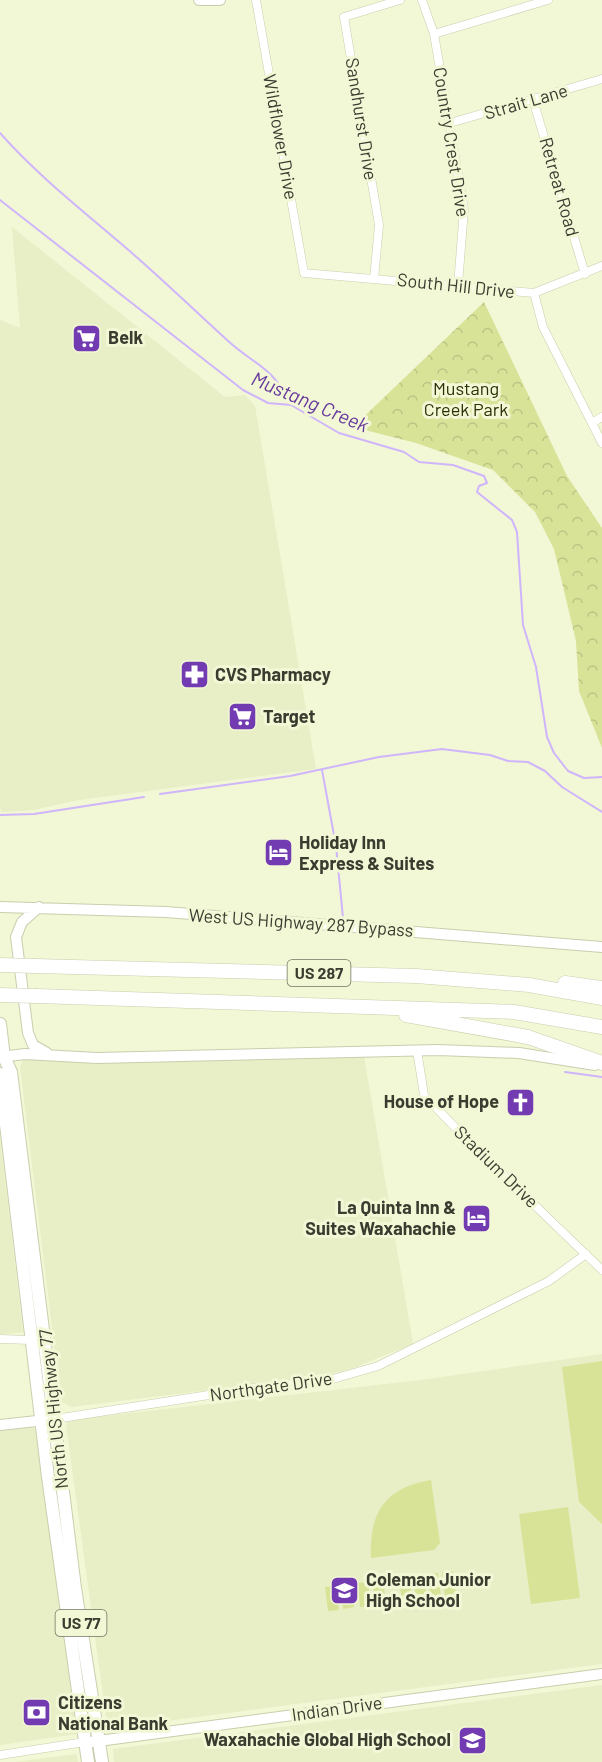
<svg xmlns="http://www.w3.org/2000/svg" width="602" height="1762" viewBox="0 0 602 1762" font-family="Barlow,sans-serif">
<defs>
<pattern id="forest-crowns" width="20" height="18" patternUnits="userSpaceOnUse" patternTransform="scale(1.5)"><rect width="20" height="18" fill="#d9e398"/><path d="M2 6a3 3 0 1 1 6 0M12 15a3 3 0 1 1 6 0" fill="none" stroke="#bbc483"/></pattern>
</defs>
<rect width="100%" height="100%" fill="#f2f7d6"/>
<path fill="#e8eec5" d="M12,227L225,397L245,395L255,406L316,769L79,800L33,810L2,812L0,808V320L20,328Z
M364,1056L413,1344L351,1369L322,1376L71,1407L61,1401L20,1067L23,1060Z
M0,1137L23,1332L7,1334H0Z
M602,1354V1664L113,1728L107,1724L66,1425L69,1420L421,1380Z
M31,1427L35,1428L77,1734L0,1745V1431Z
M602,1685V1762H114L113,1749Z
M77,1754L78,1762H15Z"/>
<path fill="url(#forest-crowns)" d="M484,302L567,476L602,528V748L579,691L576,641L554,549L535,512L493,470L416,443L353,427Z"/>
<path fill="#d9e398" d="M602,1361V1524L579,1502L562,1367Z
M431,1480L440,1543L434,1550L371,1558C369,1512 385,1488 431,1480Z
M568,1507L580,1598L531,1604L519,1514Z
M453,1571L456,1595L445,1596L442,1572Z
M438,1573L441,1597L430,1598L428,1574Z
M424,1575L427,1599L416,1600L413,1576Z
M410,1577L412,1601L402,1602L399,1578Z
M383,1580L386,1604L375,1605L372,1581Z
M368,1582L371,1606L360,1607L358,1583Z
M351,1584L354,1607L343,1609L341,1585Z
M336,1586L339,1610L328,1611L325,1587Z"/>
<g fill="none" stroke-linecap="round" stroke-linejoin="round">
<path stroke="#cfb5fb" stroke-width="2" d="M0,133C38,176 82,210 125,247C160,277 193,309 227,340C254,365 274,367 290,404
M0,200L243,390L268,403L291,405L339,433L404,452L419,462L453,465L484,476L487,483L479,486L477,492L512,520L517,532L523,625L536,667L547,737L554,753L568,771L584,778L602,777
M322,770L336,846L343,918
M160,794L290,776L379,757L442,749L490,755L508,761L528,762L545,771L562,787L602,812
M0,815L34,814L144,797
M565,1072L602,1077"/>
<defs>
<path id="street" d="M256,0L304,273L534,293L602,266
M422,0L434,34L464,209L458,285
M434,34L548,0
M533,100L585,274
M450,123L602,79
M374,279L379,225L344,17L400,0
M534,293L543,327L602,443
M592,423L602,417
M417,1050L424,1095L467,1140L602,1270
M0,1339L31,1340
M55,1419L260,1387L326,1381L378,1366L549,1281L586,1254
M0,1755L85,1742"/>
<path id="secondary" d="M199,0H220
M0,907L166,912L602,947
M39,907L22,922L16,937L28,1033L33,1045L47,1053
M0,1057L25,1054L97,1058L438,1050L519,1053L595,1065
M0,1425L55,1419
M91,1742L602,1674"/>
<path id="primary" d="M0,1024L4,1057L11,1072L75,1588L102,1762
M0,1074L48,1477L88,1762"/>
<path id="highway" d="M35,966L416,976L529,985L602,998
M565,983L602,988
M37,996L514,1012L602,1027
M406,1015L528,1037L602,1063"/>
</defs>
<use href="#street" stroke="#c9ceae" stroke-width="9"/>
<use href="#secondary" stroke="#c9ceae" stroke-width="12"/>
<use href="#primary" stroke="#c9ceae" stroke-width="14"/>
<use href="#highway" stroke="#c9ceae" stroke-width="15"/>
<use href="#street" stroke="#fff" stroke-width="8"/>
<use href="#secondary" stroke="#fff" stroke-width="10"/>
<use href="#primary" stroke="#fff" stroke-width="12"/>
<use href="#highway" stroke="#fff" stroke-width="14"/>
<defs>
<path id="highway-bridge" d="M0,965L35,966
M0,995L37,996"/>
</defs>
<use href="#highway-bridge" stroke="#c9ceae" stroke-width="15" stroke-linecap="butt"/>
<use href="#highway-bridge" stroke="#fff" stroke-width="14"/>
</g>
<defs>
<symbol id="supermarket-square" viewBox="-11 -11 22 22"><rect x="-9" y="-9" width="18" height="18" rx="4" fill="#733bb1" stroke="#f2f7d6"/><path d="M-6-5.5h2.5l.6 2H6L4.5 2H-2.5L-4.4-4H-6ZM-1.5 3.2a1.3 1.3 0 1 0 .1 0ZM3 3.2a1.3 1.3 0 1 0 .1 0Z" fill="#fff"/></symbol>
<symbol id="pharmacy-square" viewBox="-11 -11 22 22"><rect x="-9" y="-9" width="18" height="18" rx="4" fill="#733bb1" stroke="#f2f7d6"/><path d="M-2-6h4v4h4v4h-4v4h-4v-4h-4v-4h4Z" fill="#fff"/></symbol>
<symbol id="hotel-square" viewBox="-11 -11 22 22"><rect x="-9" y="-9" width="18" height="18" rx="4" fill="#733bb1" stroke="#f2f7d6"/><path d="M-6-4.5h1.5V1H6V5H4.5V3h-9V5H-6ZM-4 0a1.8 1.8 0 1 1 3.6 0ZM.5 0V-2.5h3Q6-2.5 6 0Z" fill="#fff"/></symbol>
<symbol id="church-square" viewBox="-11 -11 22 22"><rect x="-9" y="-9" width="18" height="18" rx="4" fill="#733bb1" stroke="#f2f7d6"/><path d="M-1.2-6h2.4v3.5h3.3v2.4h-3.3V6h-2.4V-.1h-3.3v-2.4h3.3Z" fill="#fff"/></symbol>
<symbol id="school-square" viewBox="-11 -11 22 22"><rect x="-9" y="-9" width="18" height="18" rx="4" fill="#733bb1" stroke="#f2f7d6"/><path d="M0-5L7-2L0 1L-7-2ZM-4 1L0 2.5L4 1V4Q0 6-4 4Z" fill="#fff"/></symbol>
<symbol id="bank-square" viewBox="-11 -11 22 22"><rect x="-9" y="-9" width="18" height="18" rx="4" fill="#733bb1" stroke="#f2f7d6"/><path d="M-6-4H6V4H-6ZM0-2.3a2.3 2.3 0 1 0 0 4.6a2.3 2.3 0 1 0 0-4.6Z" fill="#fff"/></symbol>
</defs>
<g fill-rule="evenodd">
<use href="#supermarket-square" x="70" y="322" width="33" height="33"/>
<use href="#pharmacy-square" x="178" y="658" width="33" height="33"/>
<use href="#supermarket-square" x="226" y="700" width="33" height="33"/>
<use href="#hotel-square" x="262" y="836" width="33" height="33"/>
<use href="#church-square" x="504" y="1086" width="33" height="33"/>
<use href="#hotel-square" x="460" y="1202" width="33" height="33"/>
<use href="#school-square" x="328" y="1574" width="33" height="33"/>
<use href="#bank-square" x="20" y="1696" width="33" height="33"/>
<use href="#school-square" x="456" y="1724" width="33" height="33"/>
</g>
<g text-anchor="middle" stroke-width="6" stroke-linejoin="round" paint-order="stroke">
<g fill="#f2f7d6" stroke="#717461" stroke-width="1.5">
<rect x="287.5" y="960" width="63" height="26" rx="4.5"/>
<rect x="55.5" y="1610" width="51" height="26" rx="4.5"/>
</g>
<g font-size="16" font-weight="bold" fill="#3a3c2f">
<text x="319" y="979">US 287</text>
<text x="81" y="1629">US 77</text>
</g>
<g font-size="18" fill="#3a3c2f" stroke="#f2f7d6">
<text transform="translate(526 102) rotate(-16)" y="6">Strait Lane</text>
<text transform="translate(361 119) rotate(81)" y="6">Sandhurst Drive</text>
<text transform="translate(280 137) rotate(80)" y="6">Wildflower Drive</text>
<text transform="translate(451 142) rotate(81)" y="6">Country Crest Drive</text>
<text transform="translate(559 187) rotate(74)" y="6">Retreat Road</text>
<text transform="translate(456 286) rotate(6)" y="6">South Hill Drive</text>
<text transform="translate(301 923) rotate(4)" y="6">West US Highway 287 Bypass</text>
<text transform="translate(496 1167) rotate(44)" y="6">Stadium Drive</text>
<text transform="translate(271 1387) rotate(-8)" y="6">Northgate Drive</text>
<text transform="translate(54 1409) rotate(-96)" y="6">North US Highway 77</text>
<text transform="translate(337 1709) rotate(-8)" y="6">Indian Drive</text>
</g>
<g font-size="18" font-weight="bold" fill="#3a3c2f" stroke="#f2f7d6" text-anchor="start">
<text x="108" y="344">Belk</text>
<text x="215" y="681">CVS Pharmacy</text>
<text x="263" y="723">Target</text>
<text x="299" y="849">Holiday Inn<tspan x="299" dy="21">Express &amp; Suites</tspan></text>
<text x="499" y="1108" text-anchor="end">House of Hope</text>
<text x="456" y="1214" text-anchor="end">La Quinta Inn &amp;<tspan x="456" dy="21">Suites Waxahachie</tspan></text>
<text x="366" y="1586">Coleman Junior<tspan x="366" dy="21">High School</tspan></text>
<text x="58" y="1709">Citizens<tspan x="58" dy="21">National Bank</tspan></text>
<text x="451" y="1746" text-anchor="end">Waxahachie Global High School</text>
</g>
<g font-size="18" fill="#2d3004" stroke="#f2f7d6">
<text x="466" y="395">Mustang<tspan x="466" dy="21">Creek Park</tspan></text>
</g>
<g font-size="20" font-style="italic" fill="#66389c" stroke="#f2f7d6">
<text transform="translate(310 402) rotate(23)" y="7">Mustang Creek</text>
</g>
</g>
</svg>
